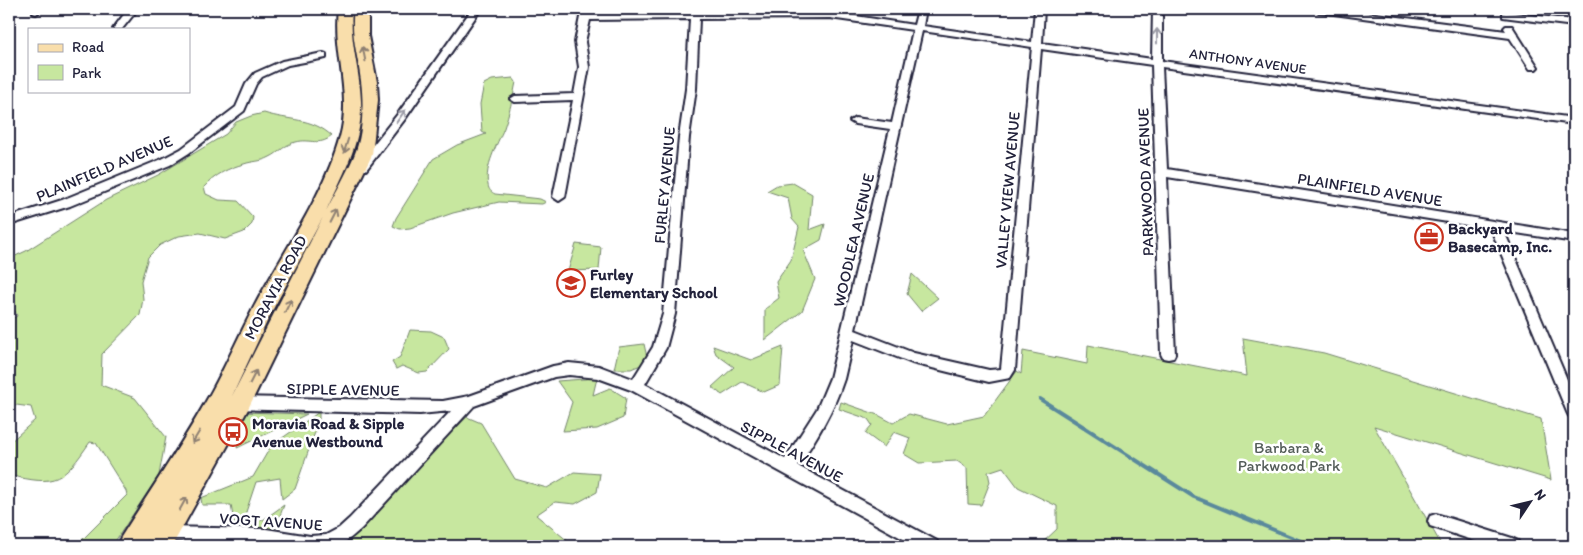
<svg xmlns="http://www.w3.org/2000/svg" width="1583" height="555" viewBox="0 0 1583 555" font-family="Itim,sans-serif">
<rect width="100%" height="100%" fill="#fff"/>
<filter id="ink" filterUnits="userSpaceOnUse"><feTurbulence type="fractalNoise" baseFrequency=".02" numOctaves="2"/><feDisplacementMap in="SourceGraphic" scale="10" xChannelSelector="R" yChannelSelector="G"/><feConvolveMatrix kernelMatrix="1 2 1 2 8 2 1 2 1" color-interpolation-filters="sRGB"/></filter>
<g filter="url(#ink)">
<path fill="#c7e79f" stroke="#74846d" d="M513,78L516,82C513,98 509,113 504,128C497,145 484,167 488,185C489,190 491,192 495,194L540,199L546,202L542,204L499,202L453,213L410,228L400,229L393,226L396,218L433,159L457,145L486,134L482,132L480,104L484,84L492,80Z
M264,113C289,121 311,117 332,136C318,147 311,138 296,142C285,144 279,153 270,157C261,162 252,161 244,164C228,168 215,175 204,187L206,194L219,200L238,201L253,217L252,224L244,232L225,239L200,233L179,236L160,245L148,257L141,281L143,299L140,315L102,354L101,385L135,398L166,437L159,475L112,546H76L127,495L126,491L96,443L90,442C63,481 57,487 9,475V443L35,420L31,407L9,404V321L17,316L15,311L9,313V259L26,251L106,200L158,175L226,134L236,122L251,116Z
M793,183L812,194L809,230L825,224L821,240L803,250L815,279L802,311L765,340V309L779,298L776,282L791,260L799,227L792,219L788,198L767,191L777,185Z
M576,244L601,247L599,270L568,271Z
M912,274L938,298L921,311L907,294Z
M410,330L431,331L444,337L449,349L427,372L419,373L402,366L396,369L392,362L400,357Z
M1243,338L1324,353L1541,419L1551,480L1374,426L1442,546H1178L1162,541L1161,546H1039L1057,529V506L1018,487L1003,467L988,472L990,482L981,505L968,504L967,468L957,461L919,463L904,454L910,438L894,432L884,447L865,433L872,425L868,419L839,409L841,402L878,415L893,423L909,414L947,424L984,416L1017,371L1021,374L1023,351L1087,364L1088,345L1247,376Z
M644,344L648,362L631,369H614L619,347Z
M713,346L751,360L783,347L780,385L764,392L742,382L722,395L712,387L734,367L716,354Z
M597,378L593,395L610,388L626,398L623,418L597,429L563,431L572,402L557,381Z
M243,412L307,414L237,448Z
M319,412V421L295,489L282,499L280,478L256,482L245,515L263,520L284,505L275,529L235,528L231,505H202L201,498L253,477L271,446Z
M467,417L481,423L515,479L547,488L574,472L600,474L597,492L575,504L555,502L536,515L574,546H340Z"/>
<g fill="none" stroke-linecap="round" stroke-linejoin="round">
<path stroke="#5a899c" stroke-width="4" d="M1040,399L1194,497L1313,546"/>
<defs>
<path id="street" d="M33,9H43L36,14L33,13Z
M128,9H138L122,29H113Z
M472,9H481L405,119L366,170H358L356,167L358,164L397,115Z
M585,9H591L592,14L690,13L691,9H699V13L830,12L914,25L918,9H926L923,26L1032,42L1035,9H1044L1042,43L1152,59L1153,9H1162V61L1574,118V124L1162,67L1167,169L1574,234V242L1504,231L1574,396V418L1569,416L1567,412L1491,229L1167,177L1175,354L1173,358L1168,359L1163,358L1161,354L1152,65L1041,49L1015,370L1010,378L989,382L912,363L853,340C850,353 847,366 844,379C834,410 816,439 798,466L937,541L939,546H916L631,390L598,378L569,375L554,377L474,406L362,528C354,535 346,543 336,546C324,550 280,546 266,543L166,541L160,539L158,534L160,529L166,527L266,529L310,536L326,535L339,528L350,518L451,411L420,414L234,409L229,407L227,403L229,399L234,397L443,401L469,396L553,366L569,363L599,366L633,379L653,347L663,314L679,137L686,89L690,19L590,20L585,42L589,67L565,197L559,201L553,197L573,100L515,102L510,99L515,96L574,94L579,67L575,42L580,17ZM830,18L913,30L892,123L855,118L850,121L855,124L890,129L830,378L817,409L785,459L645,384L666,348L675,314L689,137L696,89L699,19ZM922,31L1032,47L1001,369L989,370L914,353L855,330Z
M1314,9H1337L1506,31L1504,28L1506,26H1512L1538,67L1536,69H1530L1510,38L1319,12Z
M1506,12L1574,20V26L1503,17V13Z
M323,53L326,54V58L288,65L262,77L256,84L244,111L189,153L170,165L70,206L9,225V217L62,200L162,159L181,149L236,107L246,84L255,73L282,61Z
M1436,514L1512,538L1518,541L1520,546H1490L1430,526L1428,521L1430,516Z"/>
<path id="primary" d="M338,9H352C349,41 360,70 361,101C363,141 342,177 326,211C335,193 346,175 354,156C363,135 364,104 361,81C358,56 350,33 354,9H368V36L377,82L378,100L372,155L247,411L172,546H145L148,539L144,546H117L121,537C150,491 182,444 209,396C228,362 243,326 262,292C289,244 326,189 340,137C352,94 333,52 338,9ZM323,217L232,396L272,311Z"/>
</defs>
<use href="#street" stroke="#22223b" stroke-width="4"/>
<use href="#primary" stroke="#22223b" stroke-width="4"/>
<use href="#street" fill="#fff" fill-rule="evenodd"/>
<use href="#primary" fill="#f9deab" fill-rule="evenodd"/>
</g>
<defs><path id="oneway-shaft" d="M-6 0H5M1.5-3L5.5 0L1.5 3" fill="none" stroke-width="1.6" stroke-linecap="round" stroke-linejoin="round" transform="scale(1.25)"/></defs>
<g stroke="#9c9ca7">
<use href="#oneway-shaft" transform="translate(1157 36) rotate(-90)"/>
<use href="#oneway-shaft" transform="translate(401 116) rotate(-55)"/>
</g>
<g stroke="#8e8073">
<use href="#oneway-shaft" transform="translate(364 54) rotate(-101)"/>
<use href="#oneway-shaft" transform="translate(346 146) rotate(107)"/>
<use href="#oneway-shaft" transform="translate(333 216) rotate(-63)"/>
<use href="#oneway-shaft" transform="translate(288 306) rotate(-64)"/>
<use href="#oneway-shaft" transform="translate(253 377) rotate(-63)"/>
<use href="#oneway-shaft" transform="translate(196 437) rotate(121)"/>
<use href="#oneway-shaft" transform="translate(183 504) rotate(-61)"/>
</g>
</g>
<defs>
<symbol id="office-ring" viewBox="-11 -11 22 22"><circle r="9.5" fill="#fff" stroke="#c8321e" stroke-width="1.5"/><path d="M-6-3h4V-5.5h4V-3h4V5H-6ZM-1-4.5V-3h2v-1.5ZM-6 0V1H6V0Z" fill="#c8321e"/></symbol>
<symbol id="school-ring" viewBox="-11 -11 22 22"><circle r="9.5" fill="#fff" stroke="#c8321e" stroke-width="1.5"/><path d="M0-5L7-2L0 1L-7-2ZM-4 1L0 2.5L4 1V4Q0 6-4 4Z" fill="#c8321e"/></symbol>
<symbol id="bus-ring" viewBox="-11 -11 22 22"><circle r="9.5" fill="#fff" stroke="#c8321e" stroke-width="1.5"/><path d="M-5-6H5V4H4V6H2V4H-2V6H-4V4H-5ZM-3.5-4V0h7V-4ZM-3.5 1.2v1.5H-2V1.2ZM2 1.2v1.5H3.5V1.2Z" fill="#c8321e"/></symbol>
</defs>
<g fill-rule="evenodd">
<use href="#office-ring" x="1413" y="221" width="32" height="32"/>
<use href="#school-ring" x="555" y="267" width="32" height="32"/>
<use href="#bus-ring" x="217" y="416" width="32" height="32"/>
</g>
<g text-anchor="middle" stroke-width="5" stroke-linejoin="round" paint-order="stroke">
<g font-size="14" fill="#22223b" stroke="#fff">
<text transform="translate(1248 61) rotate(8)" y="5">ANTHONY AVENUE</text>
</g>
<g font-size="16" fill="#22223b" stroke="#fff">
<text transform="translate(104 168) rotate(-23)" y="6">PLAINFIELD AVENUE</text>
<text transform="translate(1145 182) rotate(-92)" y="6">PARKWOOD AVENUE</text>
<text transform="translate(664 185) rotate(-85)" y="6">FURLEY AVENUE</text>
<text transform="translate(1370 189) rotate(9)" y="6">PLAINFIELD AVENUE</text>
<text transform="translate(1007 190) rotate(-85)" y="6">VALLEY VIEW AVENUE</text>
<text transform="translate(853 240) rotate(-77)" y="6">WOODLEA AVENUE</text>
<text transform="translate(275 287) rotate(-62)" y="6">MORAVIA ROAD</text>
<text transform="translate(343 389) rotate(1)" y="6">SIPPLE AVENUE</text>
<text transform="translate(792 451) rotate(28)" y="6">SIPPLE AVENUE</text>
<text transform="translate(271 521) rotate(4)" y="6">VOGT AVENUE</text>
</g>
<g font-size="16" font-weight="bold" fill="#22223b" stroke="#fff" text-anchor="start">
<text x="1448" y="234">Backyard<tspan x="1448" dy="18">Basecamp, Inc.</tspan></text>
<text x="590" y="280">Furley<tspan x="590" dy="18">Elementary School</tspan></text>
<text x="252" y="429">Moravia Road &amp; Sipple<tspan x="252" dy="18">Avenue Westbound</tspan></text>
</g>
<g font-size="16" fill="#545d59" stroke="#fff">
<text x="1289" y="453">Barbara &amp;<tspan x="1289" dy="18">Parkwood Park</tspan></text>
</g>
</g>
<rect width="1583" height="555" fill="none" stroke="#fff" stroke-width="30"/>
<rect x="15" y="15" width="1553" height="525" fill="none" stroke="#22223b" stroke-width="2" filter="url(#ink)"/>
<rect x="28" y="28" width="162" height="65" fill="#ffffff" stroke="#a7a7b1"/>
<rect x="38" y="44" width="25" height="8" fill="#f9deab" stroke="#a7a7b1"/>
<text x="72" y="52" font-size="15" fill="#22223b">Road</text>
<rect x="38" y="65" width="25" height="15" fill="#c7e79f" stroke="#a7a7b1"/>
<text x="72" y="78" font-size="15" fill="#22223b">Park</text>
<g transform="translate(1530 502) rotate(55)" stroke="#ffffff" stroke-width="4" paint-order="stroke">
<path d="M0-4L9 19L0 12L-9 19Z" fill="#22223b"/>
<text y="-8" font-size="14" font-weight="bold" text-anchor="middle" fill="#22223b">N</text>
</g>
</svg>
